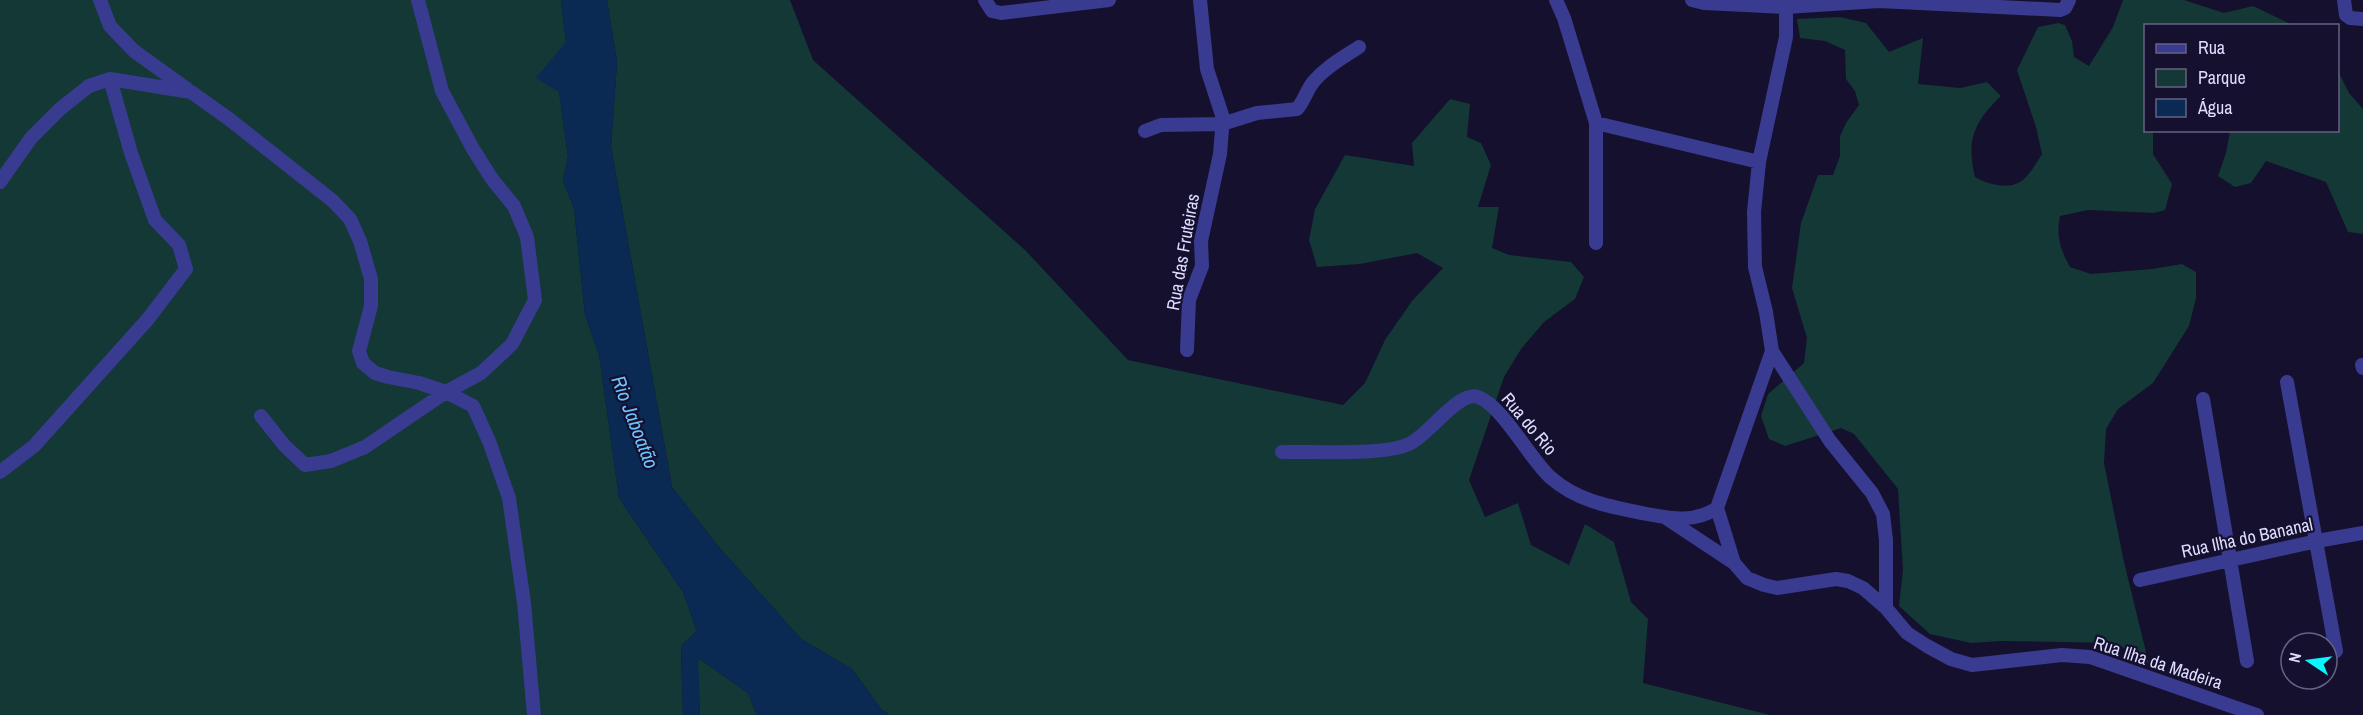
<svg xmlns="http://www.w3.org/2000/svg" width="2363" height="715" viewBox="0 0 2363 715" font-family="'Archivo Narrow',sans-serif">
<rect width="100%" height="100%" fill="#14102e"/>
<path fill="#133835" d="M0,0H561L566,42L559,91L568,156L563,181L574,208L585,315L599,354L619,498L683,592L697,631L681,646L683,715H0Z
M607,0H790L813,60L1026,251L1128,360L1343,405L1365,383L1385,340L1412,301L1443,268L1417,253L1360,264L1317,267L1309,240L1315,209L1345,155L1414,166L1412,143L1450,99L1470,104L1467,137L1481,143L1491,165L1478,207H1499L1492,248L1509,255L1571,262L1584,277L1575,299L1544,322L1521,349L1504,377L1469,480L1485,517L1518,503L1531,545L1569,565L1585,524L1614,542L1631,602L1648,619L1643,683L1770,715H889L881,709L852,669L801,639L717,545L672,487L611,147L617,62Z
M2123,0H2184L2224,13L2253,6L2293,25L2146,26V130L2153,131V154L2172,184L2165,210L2154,213L2088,210L2060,216C2056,236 2060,249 2070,267L2091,274L2152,269L2182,264L2196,272V298L2189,326L2153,383L2118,409L2106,429L2104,463L2124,562L2149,664L2116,643L2001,641L1971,643L1930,634L1899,606L1903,570L1898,489L1854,434L1841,428L1785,446L1769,439L1761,416L1768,394L1804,363L1807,338L1792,288L1801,223L1818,175H1833L1840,156V136L1846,123L1859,105L1855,91L1846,79L1845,50L1825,41L1800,38L1797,19L1840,17L1866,23L1889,52L1923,38L1918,84L1960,88L1987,82L2001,96C1974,122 1966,140 1975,177C1988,185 2013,191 2025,178C2032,171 2037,162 2042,154L2036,127L2017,70L2038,27L2058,23L2065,25L2072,41L2074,57L2089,66L2113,27Z
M2338,71L2349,93L2363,109V234L2348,232L2326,182L2266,161L2251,183L2235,187L2218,176L2226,153L2230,131L2338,130Z
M697,657L748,693L757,715H700Z"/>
<path fill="#0a2953" d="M561,0H607L617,62L611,147L672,487L717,545L801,639L852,669L881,709L889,715H757L748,693L698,658L700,715H683L681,646L697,631L683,592L619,498L599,354L585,315L574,208L563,181L568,156L559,92L536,78L566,42Z"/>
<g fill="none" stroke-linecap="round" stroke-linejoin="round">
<path stroke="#393b90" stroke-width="14" d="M100,0L110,26L134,51L187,89
M985,0L992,11L1001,13L1109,0
M1556,0L1564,18L1596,123V243
M1692,0L1704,3L1786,7L1879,1L2060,10L2065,8L2069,0
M1786,0V37L1759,162L1754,212L1755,267L1766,312L1772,351L1830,441L1872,493L1883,514L1886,540V608
M2344,0L2346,15L2350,18L2363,19
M1596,123L1759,162
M1145,131L1161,125L1222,124L1257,113L1297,109C1305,100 1307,88 1315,80C1327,66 1344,57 1359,47
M0,182L31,138L60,109L89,86L110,79L191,92L229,119L333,201L350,219L360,241L371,279V306L359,351L363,363L375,373L388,377L419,383L446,392L473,406L489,441L509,498L524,603L534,715
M1187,350L1189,300L1202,266L1201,241L1220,154L1223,118L1207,69L1200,0
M1772,351L1717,508L1734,563L1747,578L1764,585L1777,588L1836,579L1848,581L1863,588L1886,608L1907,633L1927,646L1951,659L1972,665L2062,655L2090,657L2257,715
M2362,365L2363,368
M2287,382L2336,651
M2203,399L2247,661
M261,416L284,445L305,465L331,461L365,447L446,392L481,373L512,344L535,300L527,237L514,206L492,179L473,149L442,91L418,0
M1282,452C1314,451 1383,456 1409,444C1428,436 1459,390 1478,397C1503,406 1529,458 1550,477C1578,502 1612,507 1647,514C1673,519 1694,523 1717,508
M0,472L34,446L148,319L186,269L179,245L155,220L131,153L110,79
M1666,518L1734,563
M2140,580L2317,541L2363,533"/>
</g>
<g text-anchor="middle" stroke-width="4.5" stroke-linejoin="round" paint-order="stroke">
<g font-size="18" fill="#dfddff" stroke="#14102e">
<text transform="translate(1183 252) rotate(-80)" y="6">Rua das Fruteiras</text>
<text transform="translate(1529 424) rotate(50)" y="6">Rua do Rio</text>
<text transform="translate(2247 538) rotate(-12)" y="6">Rua Ilha do Bananal</text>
<text transform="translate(2158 663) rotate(18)" y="6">Rua Ilha da Madeira</text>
</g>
<g font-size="20" font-style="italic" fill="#6bc3ff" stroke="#14102e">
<text transform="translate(635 422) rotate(69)" y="7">Rio Jaboatão</text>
</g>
</g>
<rect x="2144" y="24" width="195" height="108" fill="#14102e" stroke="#656282" stroke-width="1.5"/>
<rect x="2156" y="44" width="30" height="9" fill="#393b90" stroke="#656282" stroke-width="1.5"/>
<text x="2198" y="54" font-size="18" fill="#dfddff">Rua</text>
<rect x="2156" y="69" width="30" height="18" fill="#133835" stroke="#656282" stroke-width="1.5"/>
<text x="2198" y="84" font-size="18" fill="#dfddff">Parque</text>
<rect x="2156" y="99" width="30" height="18" fill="#0a2953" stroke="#656282" stroke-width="1.5"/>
<text x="2198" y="114" font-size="18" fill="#dfddff">Água</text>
<g transform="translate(2309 661) rotate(283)"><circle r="28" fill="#14102e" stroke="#656282" stroke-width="1.5"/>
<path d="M0-4.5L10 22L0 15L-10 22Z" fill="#09f5ff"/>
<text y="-9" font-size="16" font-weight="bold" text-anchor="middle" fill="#dfddff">N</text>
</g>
</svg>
